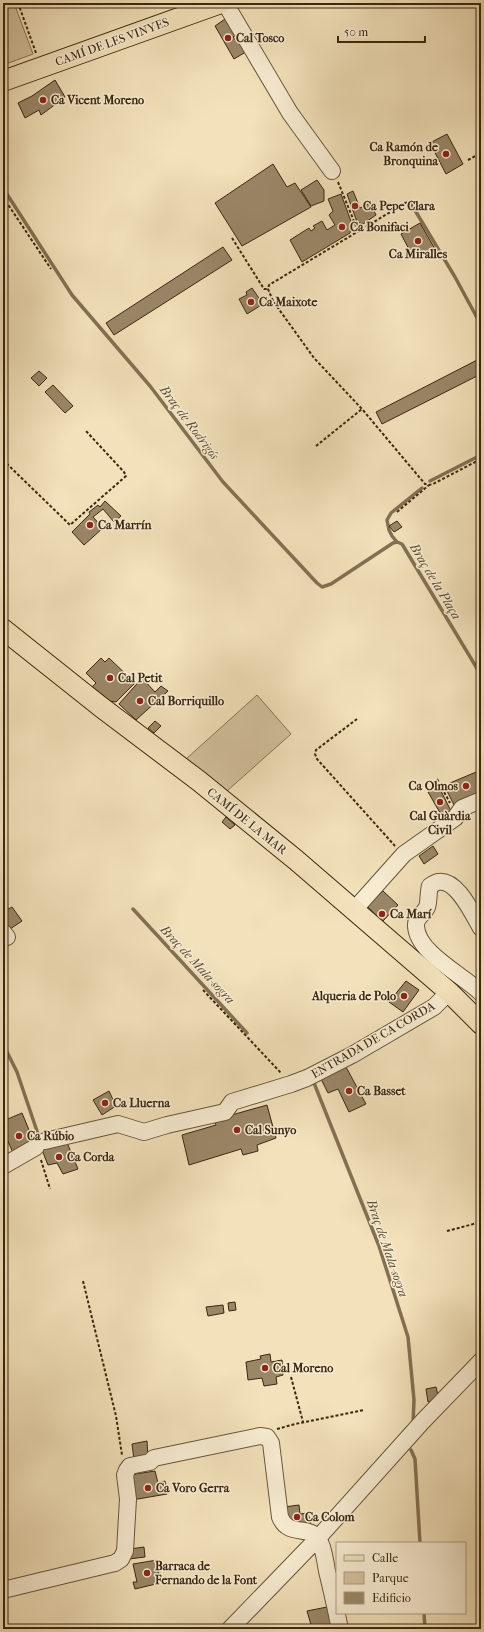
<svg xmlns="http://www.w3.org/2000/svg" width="484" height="1632" viewBox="0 0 484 1632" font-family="'IM FELL French Canon',serif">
<rect width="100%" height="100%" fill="#f2e1ba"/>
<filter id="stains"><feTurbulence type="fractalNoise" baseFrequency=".005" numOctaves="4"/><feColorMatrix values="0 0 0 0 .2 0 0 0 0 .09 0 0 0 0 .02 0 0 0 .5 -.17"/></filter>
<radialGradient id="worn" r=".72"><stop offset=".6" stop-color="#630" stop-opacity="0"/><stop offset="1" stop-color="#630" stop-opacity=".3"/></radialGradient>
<path fill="#d3c19d" stroke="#867456" d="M3,3H14L33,54L3,65Z
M257,695L291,734L227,791L186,759Z"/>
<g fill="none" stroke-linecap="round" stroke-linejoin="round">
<path stroke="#837053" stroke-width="3.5" d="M3,188L72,295L150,386L223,482L317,583L322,587L331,584L393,543L397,542
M410,202L455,277L481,325
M430,481L481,455
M422,488L391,513L387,520L389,530L392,536L397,542L402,544L481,675
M133,909L247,1033
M3,1044L17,1072L40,1140
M312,1080L314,1083L379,1246L408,1337L414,1400L413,1424
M411,1450L415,1459L420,1543
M424,1613L425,1629"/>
</g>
<path fill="#9a8768" stroke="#3a2610" d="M228,17L238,34L233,37L237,42L242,40L249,50L234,59L215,26Z
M55,80L65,97L41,115L39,110L25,118L18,103L32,96Z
M447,134L463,164L446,174L430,143Z
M273,164L287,187L295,183L311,207L242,246L215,203Z
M317,180L324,190V201L311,206L301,190Z
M353,191L360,208L370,203L376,215L363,224L357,222L347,194Z
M341,194L352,224L350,233L302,262L290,240L309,228L311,231L315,228L313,226L322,221L327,230L335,225L329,215L333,211L328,199Z
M420,223L435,249L414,259L401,234Z
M223,247L232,260L114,335L106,323Z
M252,288L263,304L247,314L239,299L247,295L246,292Z
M481,358V374L382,424L376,412Z
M39,371L47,378L39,386L31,378Z
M53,385L73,406L65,413L45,392Z
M105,501L121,516L114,522L103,509L93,517L103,528L84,545L72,532L90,514L89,512L98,505L100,507Z
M397,521L402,527L394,532L389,526Z
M101,658L105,662L109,658L135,683L116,702L102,700L105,697L92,687L96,683L86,673Z
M142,678L155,692L161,686L168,691L136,720L119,704Z
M155,721L161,726L154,733L148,728Z
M481,770V794L454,805L447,791L452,789L450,783Z
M439,787L452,813L443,818L428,792Z
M226,817L235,825L230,829L222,822Z
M433,846L438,854L424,864L419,856Z
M383,891L398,905L382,922L367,906Z
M12,907L22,921L10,929L3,919V912Z
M406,981L419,990L403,1012L389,1002Z
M346,1067L366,1104L349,1112L338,1089L328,1093L321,1079Z
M109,1091L116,1106L102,1115L93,1100Z
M267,1105L276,1138L257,1145L258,1151L243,1155L241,1149L189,1165L182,1135L216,1125L214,1120Z
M22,1113L34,1142L14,1155L3,1130V1121Z
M66,1140L78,1169L63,1174L57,1163L48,1165L42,1150Z
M235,1302L236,1310L229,1311L228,1303Z
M223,1305L224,1313L208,1316L206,1307Z
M270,1354L271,1362L282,1360L283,1375L276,1377L277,1384L264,1386L262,1378L248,1380L246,1362L261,1359L260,1356Z
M436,1387L439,1399L428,1402L426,1389Z
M147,1441L148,1457L134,1460L132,1444Z
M155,1471L158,1483L165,1481L167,1494L132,1500L129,1475Z
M299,1505L300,1514L308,1513L311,1525L302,1527L300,1521L285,1522L284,1507Z
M144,1547L145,1557L129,1559L130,1549Z
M157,1560L160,1583L135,1589L133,1582H137L133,1564Z
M332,1606L337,1629H327L326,1625L312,1628L307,1611Z"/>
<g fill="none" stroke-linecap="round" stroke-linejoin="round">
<defs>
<path id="minor" d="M225,3L290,113L332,171
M354,910L404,854L455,818L462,808L481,800
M481,928C473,915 457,878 438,882C436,882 432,885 430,886C428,893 429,902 427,907C424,914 415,918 416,926C417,953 463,975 481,993
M3,932L7,937
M45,1141L118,1124L144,1132L167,1125L225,1112L232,1102L291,1084L307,1078L352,1055L434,1007L449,992
M3,1166L36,1147
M3,1590L115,1563L121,1559L125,1551L128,1499L125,1475L127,1470L130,1466L150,1462L154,1458L260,1436L267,1437L271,1443L280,1517C288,1537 308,1525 318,1538C324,1547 325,1561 327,1571C332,1591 336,1610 340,1629
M230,1629L318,1538L423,1421L481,1361"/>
<path id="major" d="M3,81L221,3
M3,629L101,707L199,781L296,860L449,992L481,1024"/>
</defs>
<use href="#minor" stroke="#68553a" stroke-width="18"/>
<use href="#major" stroke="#3a2610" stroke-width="22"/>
<path stroke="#3a2610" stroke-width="2" stroke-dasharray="3 2" stroke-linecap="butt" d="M18,3L36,53
M468,160L481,153
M338,182L358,231
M3,197L51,269
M407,202L269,285L268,289L273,301L314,358L362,409L425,484L429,485L433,484L481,459
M232,238L264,289H268
M316,446L362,409
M3,460L70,525L126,476L124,472L86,431
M397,512L429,485
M357,719L316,750L315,754L317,759L395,846
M437,779L450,803
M203,990L281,1073
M41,1160L50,1189
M447,1231L481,1222
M83,1281L116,1416L122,1455
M291,1377L303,1422
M277,1429L295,1424L364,1410"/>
<use href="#minor" stroke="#f7ecd2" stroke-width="16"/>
<use href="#major" stroke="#f2e1ba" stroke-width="20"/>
</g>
<g fill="#8f2418" stroke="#f7ecd2" stroke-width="1.5">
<circle cx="228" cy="38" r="4"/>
<circle cx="43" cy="100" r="4"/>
<circle cx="446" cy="154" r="4"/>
<circle cx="355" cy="206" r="4"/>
<circle cx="342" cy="227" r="4"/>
<circle cx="418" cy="241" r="4"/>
<circle cx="251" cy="302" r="4"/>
<circle cx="90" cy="525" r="4"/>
<circle cx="110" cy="678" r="4"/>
<circle cx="140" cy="701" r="4"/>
<circle cx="466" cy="786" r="4"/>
<circle cx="440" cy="802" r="4"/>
<circle cx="382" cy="914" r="4"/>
<circle cx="404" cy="996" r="4"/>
<circle cx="349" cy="1091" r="4"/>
<circle cx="105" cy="1103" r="4"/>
<circle cx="237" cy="1130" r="4"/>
<circle cx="19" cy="1136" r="4"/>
<circle cx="59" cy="1157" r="4"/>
<circle cx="265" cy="1368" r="4"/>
<circle cx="148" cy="1488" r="4"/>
<circle cx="297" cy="1517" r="4"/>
<circle cx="147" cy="1573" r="4"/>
</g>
<g text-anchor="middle" stroke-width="3" stroke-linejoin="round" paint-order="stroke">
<g font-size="12" font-weight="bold" fill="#3a2610" stroke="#f7ecd2" text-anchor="start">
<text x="236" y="42">Cal Tosco</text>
<text x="51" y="104">Ca Vicent Moreno</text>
<text x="438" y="151" text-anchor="end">Ca Ramón de<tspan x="438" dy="14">Bronquina</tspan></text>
<text x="363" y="210">Ca Pepe Clara</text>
<text x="350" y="231">Ca Bonifaci</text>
<text x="418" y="258" text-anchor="middle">Ca Miralles</text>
<text x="259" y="306">Ca Maixote</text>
<text x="98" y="529">Ca Marrín</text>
<text x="118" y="682">Cal Petit</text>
<text x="148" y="705">Cal Borriquillo</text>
<text x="458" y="790" text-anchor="end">Ca Olmos</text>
<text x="440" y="820" text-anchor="middle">Cal Guàrdia<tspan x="440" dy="14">Civil</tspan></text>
<text x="390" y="918">Ca Marí</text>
<text x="396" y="1000" text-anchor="end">Alqueria de Polo</text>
<text x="357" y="1095">Ca Basset</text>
<text x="113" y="1107">Ca Lluerna</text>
<text x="245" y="1134">Cal Sunyo</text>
<text x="27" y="1140">Ca Rúbio</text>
<text x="67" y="1161">Ca Corda</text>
<text x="273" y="1372">Cal Moreno</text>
<text x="156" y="1492">Ca Voro Gerra</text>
<text x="305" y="1521">Ca Colom</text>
<text x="155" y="1570">Barraca de<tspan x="155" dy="14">Fernando de la Font</tspan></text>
</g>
<g font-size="12" fill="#3a2610" stroke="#f7ecd2">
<text transform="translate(112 42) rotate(-20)" y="4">CAMÍ DE LES VINYES</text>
<text transform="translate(247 821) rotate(39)" y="4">CAMÍ DE LA MAR</text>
<text transform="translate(373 1040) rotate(-30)" y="4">ENTRADA DE CA CORDA</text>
</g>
<g font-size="13" font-style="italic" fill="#5e4b32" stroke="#f7ecd2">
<text transform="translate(190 422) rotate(53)" y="5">Braç de Rodrigós</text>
<text transform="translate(436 581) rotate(59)" y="5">Braç de la Plaça</text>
<text transform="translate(198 964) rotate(47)" y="5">Braç de Mala-sogra</text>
<text transform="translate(388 1248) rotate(71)" y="5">Braç de Mala-sogra</text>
</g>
</g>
<rect width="484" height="1632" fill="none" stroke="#f2e1ba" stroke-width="16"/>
<rect x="4" y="4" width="476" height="1624" fill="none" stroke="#3a2610" stroke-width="2"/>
<rect x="8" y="8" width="468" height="1616" fill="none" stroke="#3a2610"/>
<rect x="336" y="1542" width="130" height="72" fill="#f7ecd2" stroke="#ab9d84"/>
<rect x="344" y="1555" width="20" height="6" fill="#f2e1ba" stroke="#ab9d84"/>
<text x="372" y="1562" font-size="12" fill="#3a2610">Calle</text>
<rect x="344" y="1572" width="20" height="12" fill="#d3c19d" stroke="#ab9d84"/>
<text x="372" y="1582" font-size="12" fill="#3a2610">Parque</text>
<rect x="344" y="1592" width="20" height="12" fill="#9a8768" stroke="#ab9d84"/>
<text x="372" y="1602" font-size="12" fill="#3a2610">Edificio</text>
<path d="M338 36v6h87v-6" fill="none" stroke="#3a2610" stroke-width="2"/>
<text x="344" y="36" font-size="12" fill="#3a2610" stroke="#f7ecd2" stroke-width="3" paint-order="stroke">50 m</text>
<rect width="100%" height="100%" filter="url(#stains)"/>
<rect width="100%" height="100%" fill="url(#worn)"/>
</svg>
